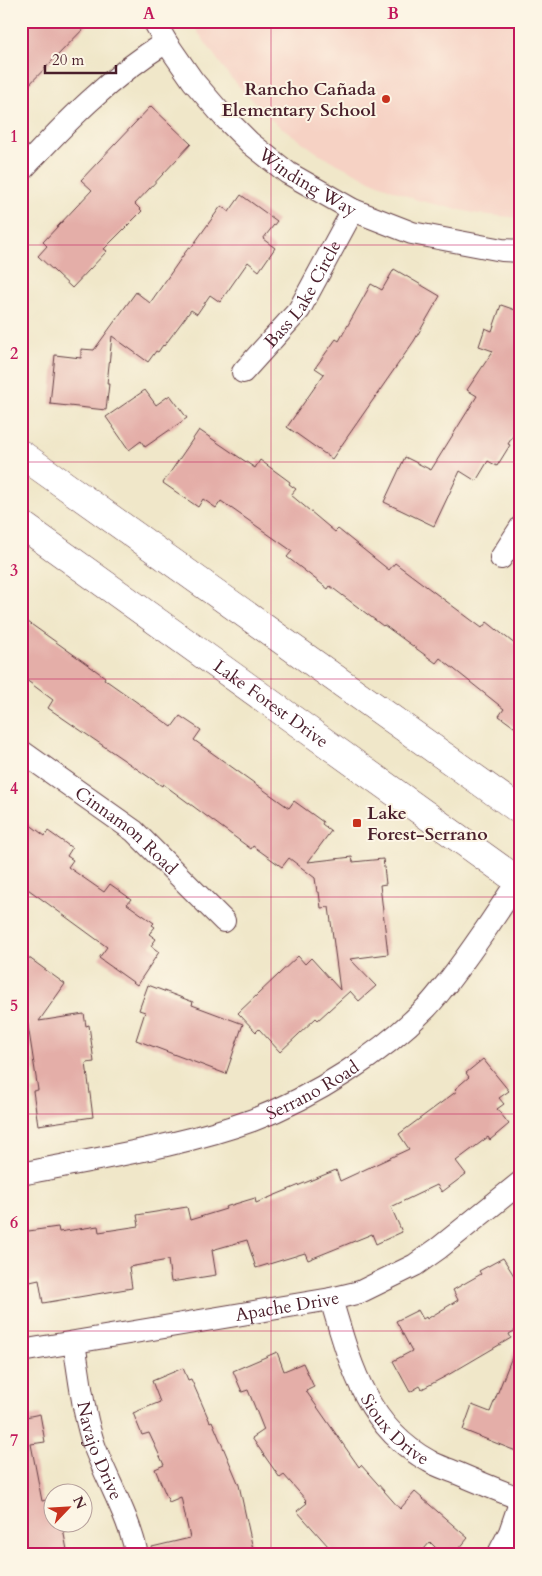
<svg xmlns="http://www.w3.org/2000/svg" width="542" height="1576" viewBox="0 0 542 1576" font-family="Cardo,serif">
<rect width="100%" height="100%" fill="#fcf5e5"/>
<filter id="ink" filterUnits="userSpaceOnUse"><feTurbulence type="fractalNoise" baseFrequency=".02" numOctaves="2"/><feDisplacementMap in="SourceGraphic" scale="10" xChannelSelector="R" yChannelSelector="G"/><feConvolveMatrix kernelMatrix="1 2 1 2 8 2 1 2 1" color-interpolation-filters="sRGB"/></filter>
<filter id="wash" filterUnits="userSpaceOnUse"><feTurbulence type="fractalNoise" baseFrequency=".0096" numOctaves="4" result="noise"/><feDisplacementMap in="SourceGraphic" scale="20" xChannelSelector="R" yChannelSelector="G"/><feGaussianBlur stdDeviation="1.12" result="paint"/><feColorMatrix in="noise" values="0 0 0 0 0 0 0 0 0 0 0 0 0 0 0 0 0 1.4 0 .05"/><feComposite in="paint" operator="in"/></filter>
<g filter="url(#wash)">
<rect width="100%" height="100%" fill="#f0e7c9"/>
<path fill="#f6d2c4" d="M192,21H521V218L478,214L417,200L369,180L322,156L274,122L230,77L197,31Z"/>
<g id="blocks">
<path fill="#e4aea8" d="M21,21H91L21,93Z
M151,106L191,144L135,204L142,211L104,249L107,251L72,288L38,256L47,246L43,242L92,190L81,180Z
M241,195L277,221L263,239L275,248L259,271L248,262L220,302L210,295L197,314L191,310L164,346L163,345L158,352L156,351L148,362L112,336L107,384H109L106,410L50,404L55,355L81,358V349L94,350L136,292L150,303L189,247L191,248L221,206L229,212Z
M394,269L440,296L414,341L332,459L287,427L324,374L315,368L336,339L339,341L371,284L382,290Z
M501,305L521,312V423L508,444L510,445L497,466L488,461L476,481L460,471L434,526L384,502L405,457L431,470L477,396L467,390L493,351L479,346L485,328L492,331Z
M145,390L156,405L170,395L187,418L145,447L141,441L129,450L106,417Z
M199,430L255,468L260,460L290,482L289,484L296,489L291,495L335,532L338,529L389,570L395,563L482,628L487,622L521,649V732L499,716L504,709L440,658L436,663L384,625L383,626L330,586L328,589L287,557L292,551L221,501L216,508L203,499L198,507L163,483Z
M21,617L105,677L104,679L172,727L180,716L201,730L194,740L289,808L294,801L323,822L322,824L331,831L308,862L352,857L353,862L383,859L386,884L380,885L388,954L350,959L376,986L359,1001L350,991L318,1020L316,1018L280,1052L259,1029L256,1032L238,1013L298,956L305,964L311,958L340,990L329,907L321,908L319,892H317L315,878L289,858L282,867L253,846L251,849L163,784L162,786L48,708L53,700L21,676Z
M21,818L45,836L48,831L72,848L67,856L73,860L68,867L104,892L110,884L131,899L127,904L154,923L152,925L155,927L149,934L156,939L151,946L159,952L137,985L99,958L107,947L21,884Z
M21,952L65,984L39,1021L84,1014L86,1026L89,1025L94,1062L86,1063L93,1117L38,1125L33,1091L38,1090L21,980Z
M148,985L193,1002L192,1005L243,1024L226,1074L136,1040L145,1012L139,1010Z
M483,1059L509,1091L499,1098L504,1104L497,1109L509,1124L490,1140L488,1137L456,1161L466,1174L442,1192L437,1185L391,1207L402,1232L376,1244L372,1234L308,1260L305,1253L256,1268L247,1240L212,1250L216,1275L171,1282L168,1260L129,1267L132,1288L43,1303L39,1280L21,1284V1232L58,1227L59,1232L98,1226L99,1232L139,1226L137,1215L187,1207L190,1220L226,1209L225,1207L255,1198L256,1203L336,1170L340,1181L409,1149L399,1134L457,1091L455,1089L469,1077L466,1073Z
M503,1258L521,1287V1327L509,1334L511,1338L448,1375L422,1389L420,1386L410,1392L393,1361L412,1351L396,1321L418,1310L423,1319L426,1317L427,1319L458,1300L453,1290L481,1274L479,1271Z
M520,1337H521V1453L463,1430L472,1405L490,1412Z
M277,1352L284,1371L303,1363L314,1387L306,1391L359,1467L361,1465L400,1509L415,1492L468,1538L454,1555H443L430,1542L419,1555H336L297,1511L307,1503L305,1501L306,1500L284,1475L280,1478L252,1438L264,1430L248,1390L242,1392L233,1371Z
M183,1368L188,1380L191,1379L210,1422L212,1421L239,1485L253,1549L227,1555H153L152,1547L190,1538L181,1497L169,1502L155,1469L164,1465L149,1433L142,1435L133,1413L160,1402L152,1381Z
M40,1414L45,1442L31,1444L42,1501L52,1499V1524H62L68,1555H27L21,1526V1418Z"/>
</g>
</g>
<g filter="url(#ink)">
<use href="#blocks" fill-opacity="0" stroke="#633d43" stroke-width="1"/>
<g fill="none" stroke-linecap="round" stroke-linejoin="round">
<defs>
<g id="minor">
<path id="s1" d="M154,21L166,42L193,81L223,116L250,143L288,173L353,210L412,233L502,250L521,251"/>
<path d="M21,171C65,123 111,76 166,42"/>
<path id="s2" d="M243,372L299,310L353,210"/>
<path d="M501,558L521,527"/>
<path id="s3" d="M21,751L134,831L224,921"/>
<path id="s4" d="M21,1174C98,1158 179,1147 253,1120C314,1097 381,1054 426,1008C434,1000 441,990 448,982C474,948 498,912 521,876"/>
<path id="s5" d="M331,1299C350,1363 366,1427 429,1461C437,1466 448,1469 457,1473C478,1482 500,1491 521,1499"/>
<path id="s6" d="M74,1343C80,1378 83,1415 95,1448C109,1484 129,1517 137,1555"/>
<path id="s7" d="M21,1351L331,1299L360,1292L415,1265L439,1248L521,1182"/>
<path d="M498,1555L510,1532L521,1500"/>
</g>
<g id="major">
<path d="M21,454L521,811"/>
<path id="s8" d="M21,524L521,883"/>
</g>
</defs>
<use href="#minor" stroke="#633d43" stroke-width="24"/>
<use href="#major" stroke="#633d43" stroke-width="29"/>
<use href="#minor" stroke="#fff" stroke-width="22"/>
<use href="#major" stroke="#fff" stroke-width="28"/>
</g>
</g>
<path fill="none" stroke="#c2185b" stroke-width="1" stroke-opacity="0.55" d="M271,21V1555M21,245H521M21,462H521M21,679H521M21,897H521M21,1114H521M21,1331H521"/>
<g fill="#c8321e" stroke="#fcf5e5" stroke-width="2">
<circle cx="386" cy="99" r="5"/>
<rect x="352" y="818" width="10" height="10" rx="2.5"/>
</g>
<g text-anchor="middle" stroke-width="4" stroke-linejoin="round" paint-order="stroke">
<g font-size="18" font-weight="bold" fill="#4a1f2b" stroke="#fcf5e5" text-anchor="end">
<text x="376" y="95">Rancho Cañada<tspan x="376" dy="21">Elementary School</tspan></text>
<text x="367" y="819" text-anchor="start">Lake<tspan x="367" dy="21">Forest-Serrano</tspan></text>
</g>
<g font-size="18" fill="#4a1f2b" stroke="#fcf5e5">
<text dy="6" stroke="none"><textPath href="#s1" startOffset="226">Winding Way</textPath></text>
<text dy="6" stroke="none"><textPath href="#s2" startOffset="99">Bass Lake Circle</textPath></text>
<text dy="6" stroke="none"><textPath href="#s8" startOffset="308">Lake Forest Drive</textPath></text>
<text dy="6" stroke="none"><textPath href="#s3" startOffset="132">Cinnamon Road</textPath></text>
<text dy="6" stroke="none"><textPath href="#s4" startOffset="305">Serrano Road</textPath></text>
<text dy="6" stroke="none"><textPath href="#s7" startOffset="270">Apache Drive</textPath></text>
<text dy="6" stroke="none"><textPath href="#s5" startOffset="148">Sioux Drive</textPath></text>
<text dy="6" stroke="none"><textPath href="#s6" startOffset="111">Navajo Drive</textPath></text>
</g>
</g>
<rect width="542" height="1576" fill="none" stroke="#fcf5e5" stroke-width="55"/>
<g transform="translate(68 1508) rotate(65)"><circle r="24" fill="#fcf5e5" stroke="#b59f9b"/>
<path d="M0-4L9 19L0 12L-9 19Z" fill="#c8321e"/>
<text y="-8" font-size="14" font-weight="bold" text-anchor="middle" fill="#4a1f2b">N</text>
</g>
<path d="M45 65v8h71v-8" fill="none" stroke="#4a1f2b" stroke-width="2.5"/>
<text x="52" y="65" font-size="15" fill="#4a1f2b" stroke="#fcf5e5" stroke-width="4" paint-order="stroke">20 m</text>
<rect x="28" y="28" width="486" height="1520" fill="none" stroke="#c2185b" stroke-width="2"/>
<g font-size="16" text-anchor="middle" font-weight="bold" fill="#c2185b">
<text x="149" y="19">A</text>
<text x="393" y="19">B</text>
<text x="14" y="142">1</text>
<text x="14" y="359">2</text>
<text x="14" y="576">3</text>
<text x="14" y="794">4</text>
<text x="14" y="1011">5</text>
<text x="14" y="1228">6</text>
<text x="14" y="1446">7</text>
</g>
</svg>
